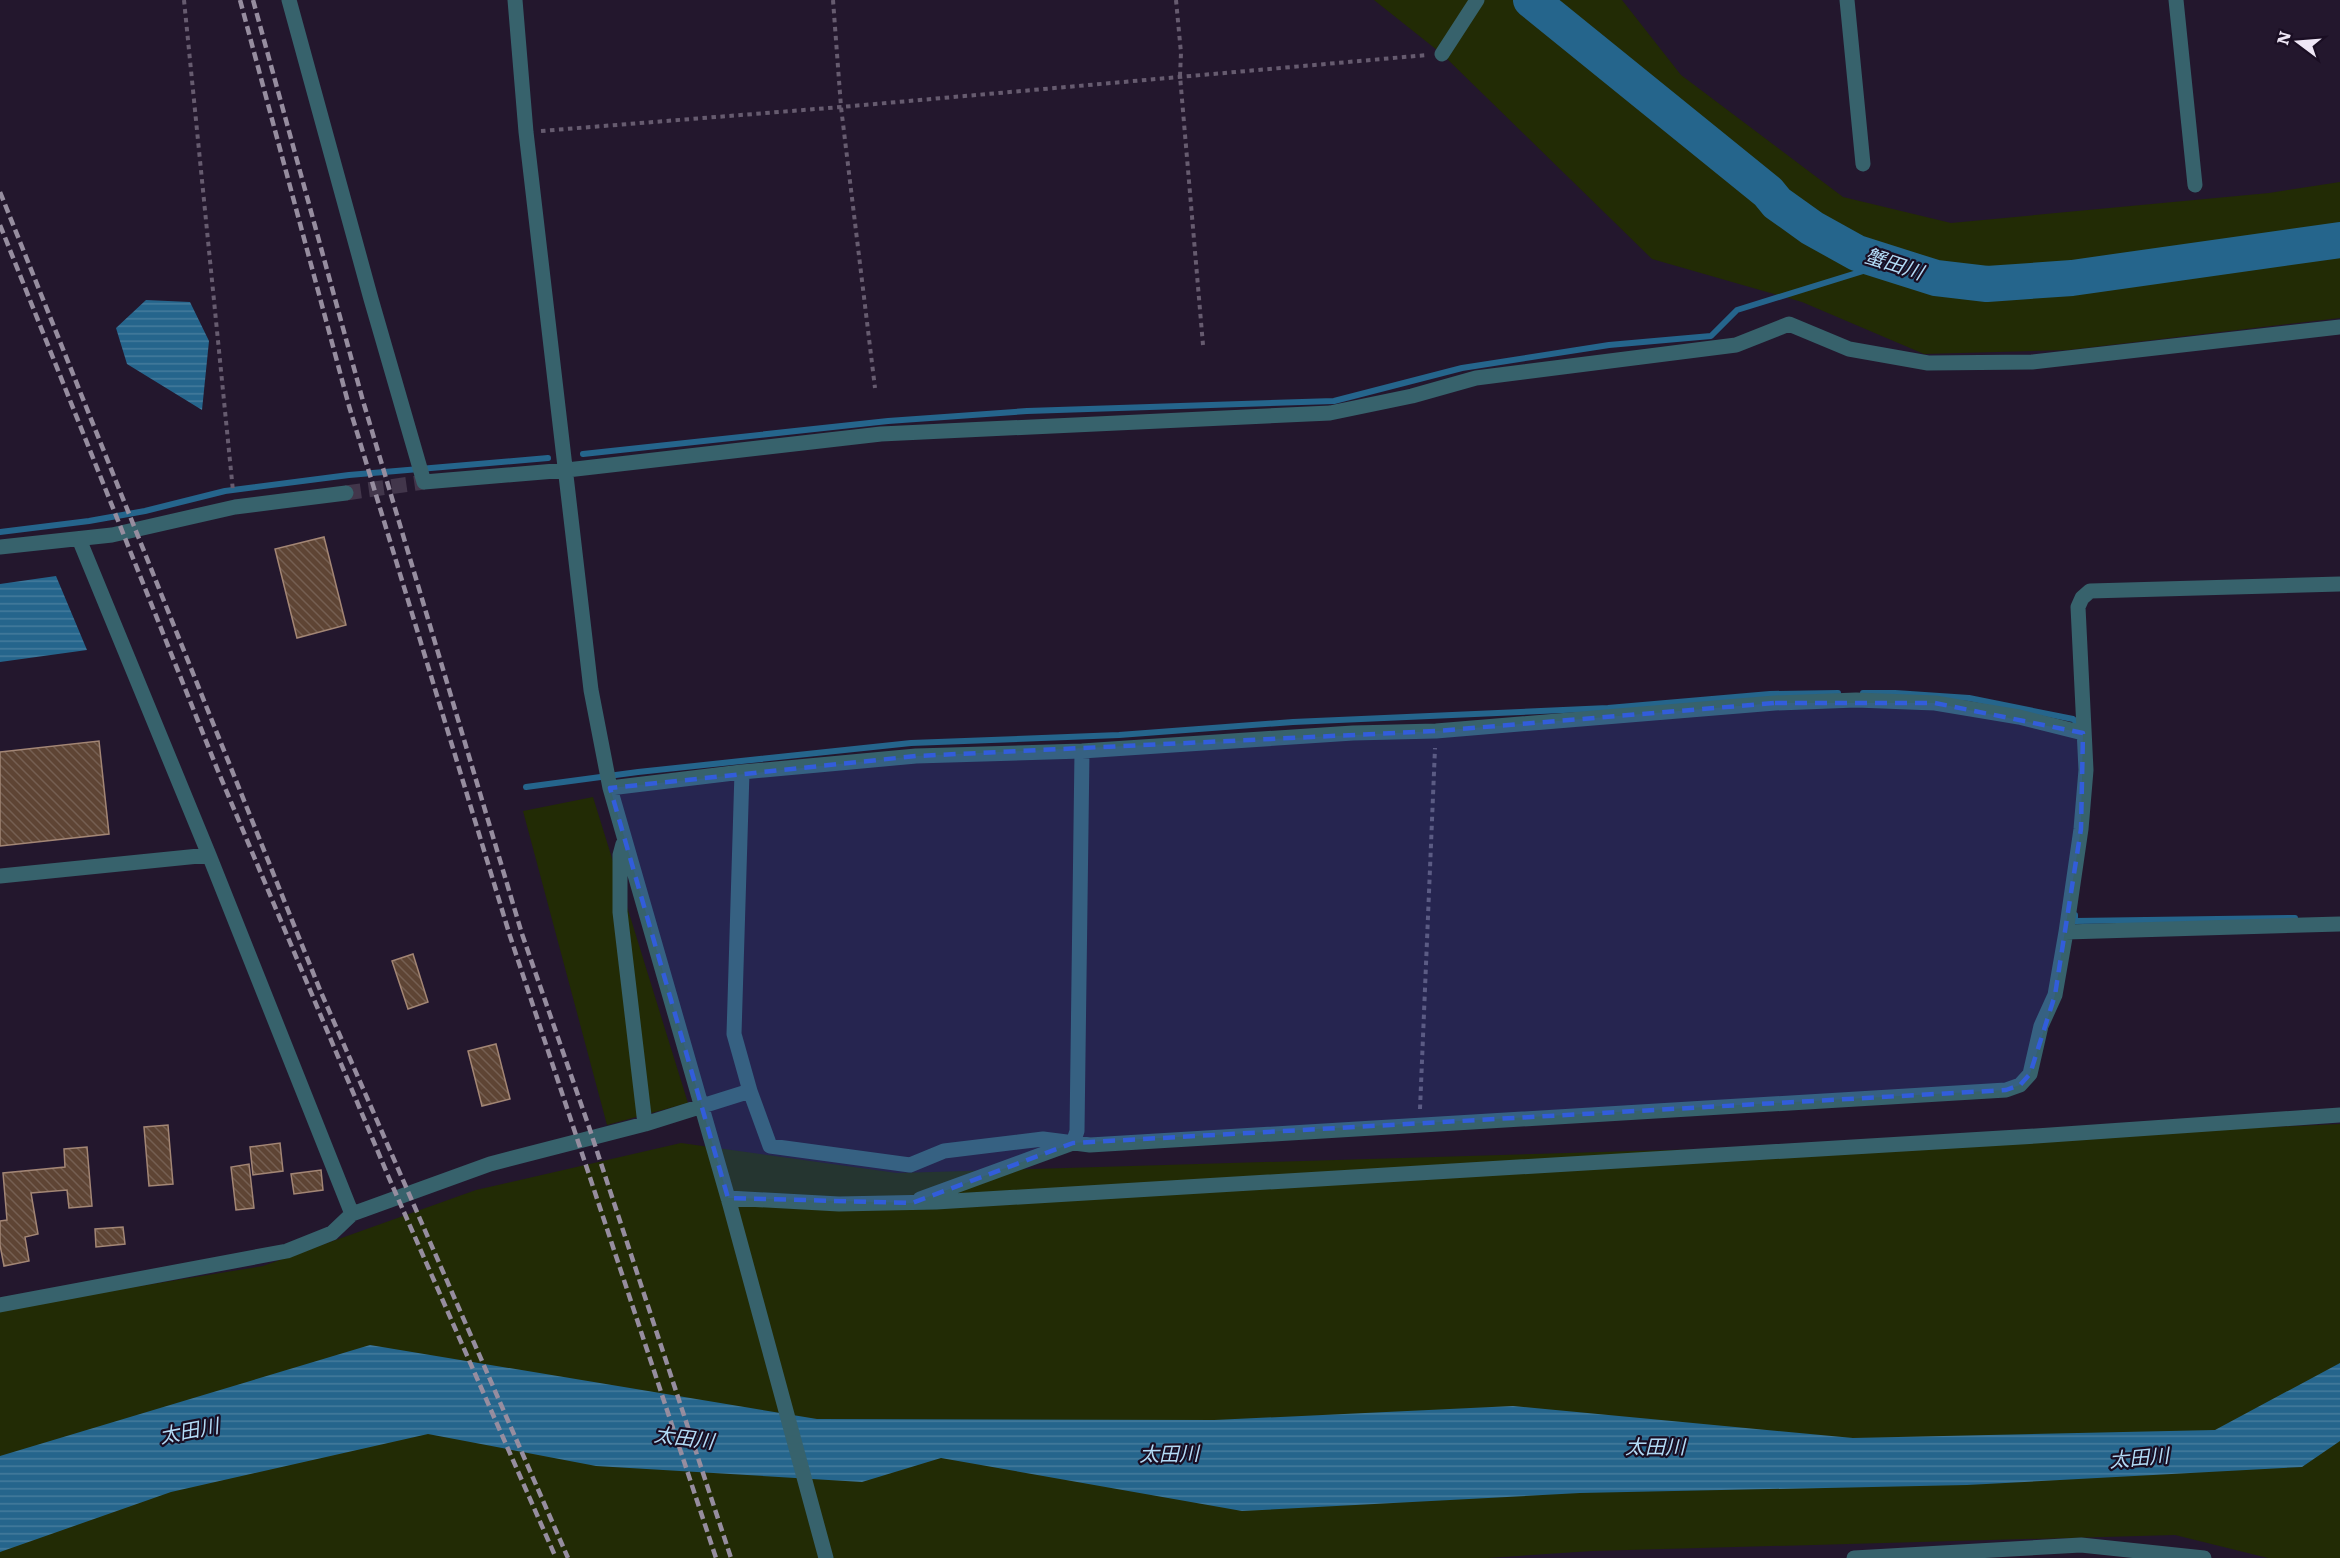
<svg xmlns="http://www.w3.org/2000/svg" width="2340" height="1558" viewBox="0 0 2340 1558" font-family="Literata,'Noto Sans JP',serif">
<defs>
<pattern id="water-rules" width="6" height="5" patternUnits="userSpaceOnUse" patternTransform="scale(1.5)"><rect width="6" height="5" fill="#25658c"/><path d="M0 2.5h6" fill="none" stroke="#457b9d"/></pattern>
<pattern id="building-back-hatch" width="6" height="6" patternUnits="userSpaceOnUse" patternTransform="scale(1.5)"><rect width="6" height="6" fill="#5e4434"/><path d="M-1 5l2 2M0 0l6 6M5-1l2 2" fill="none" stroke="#755f52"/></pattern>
</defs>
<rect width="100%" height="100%" fill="#23172d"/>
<path fill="#222b05" d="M1374,0H1622L1681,75L1843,197L1951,223L2269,193L2340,182V318L2068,350L1924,354L1802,302L1652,259L1442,54Z
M593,797L688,1103L607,1125L523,811Z
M2340,1124V1558H2268L2175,1535L1592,1551L1488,1558H0V1309L263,1266L476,1190L681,1143L897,1173L1939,1142Z"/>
<path fill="url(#water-rules)" d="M146,300L190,302L209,341L202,410L127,364L116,328Z
M56,576L87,650L0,662V584Z
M370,1345L817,1419L1214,1420L1513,1406L1853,1438L2215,1430L2340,1363V1441L2302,1467L1967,1485L1580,1493L1242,1511L941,1458L862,1482L596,1466L428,1434L171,1492L0,1552V1456Z"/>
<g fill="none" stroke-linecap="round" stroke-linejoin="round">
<path stroke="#25658c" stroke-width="6" d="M583,454L888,421L1027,411L1334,401L1462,368L1609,345L1711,336L1737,310L1889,263
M0,532L89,521L145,511L225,491L349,475L548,458
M1863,693H1895L1969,698L2073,719L2082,727
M526,787L638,772L911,743L1119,735L1293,722L1608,708L1770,694L1838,693
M2075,915V921L2295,918"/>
<path stroke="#25658c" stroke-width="36" d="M1531,0L1768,192L1777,203L1812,228L1857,253L1936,278L1987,284L2072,278L2340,240"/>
</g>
<path fill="url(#building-back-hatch)" stroke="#a38675" stroke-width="1.5" d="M324,537L346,625L297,638L275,549Z
M99,741L109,834L0,846V752Z
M413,954L428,1002L408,1009L392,961Z
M496,1044L510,1099L482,1106L468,1051Z
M168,1125L173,1184L149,1186L144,1127Z
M280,1143L283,1171L253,1175L250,1147Z
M87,1147L92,1206L69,1208L67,1190L31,1193L38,1234L25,1237L29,1261L4,1266L0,1245V1221L7,1220L3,1173L65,1167L64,1149Z
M249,1164L254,1208L236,1210L231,1167Z
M321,1170L323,1190L294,1194L291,1174Z
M123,1227L125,1244L96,1247L95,1229Z"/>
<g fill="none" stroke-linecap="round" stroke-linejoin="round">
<path stroke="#42364b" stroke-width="15" stroke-dasharray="15 8" stroke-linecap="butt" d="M346,493L424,482"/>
<path stroke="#665b6f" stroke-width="4" stroke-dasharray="4.5 4.5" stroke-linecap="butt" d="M184,0L233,491
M833,0L841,107L875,388
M1176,0L1181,53L1180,76L1203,345
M541,131L841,107L1427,55
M1420,1109L1435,748"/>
<path stroke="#37626c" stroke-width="15" d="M289,0L371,299L424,482L567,470L881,434L1330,413L1412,396L1476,378L1736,345L1789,324L1849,349L1928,363L2032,362L2340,327
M515,0L526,132L591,690L610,788L730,1205L826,1558
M1847,0L1863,164
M2176,0L2195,185
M1442,54L1477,0
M79,539L209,855L352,1214
M0,547L112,535L235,507L346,493
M742,772L734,1034L750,1091L770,1146L910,1165L944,1151L1043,1139L1090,1145L2006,1090L2020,1085L2030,1074L2041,1026L2055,995L2066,932L2340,924
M610,788L742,772L916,756L1082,751L1353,733L1436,731L1775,703L1856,700L1935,703L2019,717L2083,733
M623,844L620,855V912L645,1124
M0,876L209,855
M2066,932L2081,829L2086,770L2078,607L2082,598L2090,591L2340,584
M728,1198L839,1204L936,1202L2036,1136L2340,1115
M920,1199L1073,1143L1077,1131L1082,751
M0,1305L287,1251L332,1233L352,1214L490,1164L645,1124L750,1091
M1854,1558L2081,1545L2204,1558"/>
<path stroke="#968d9f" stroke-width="4.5" stroke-dasharray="9 4.5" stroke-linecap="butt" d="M240,0L349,406L510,936L716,1558
M253,0L363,401L522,934L589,1127L731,1558
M0,192L320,990L568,1558
M0,225L218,771L389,1178L556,1558"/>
</g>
<path fill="#325ddb" fill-opacity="0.2" stroke="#325ddb" stroke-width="4.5" stroke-dasharray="12 8" stroke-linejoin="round" d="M1775,703H1935L2083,733L2081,829L2055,995L2030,1074L2020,1085L2006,1090L1073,1143L912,1203L728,1198L610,788L916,756L1436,731Z"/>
<g text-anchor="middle" stroke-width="4.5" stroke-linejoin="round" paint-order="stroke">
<g font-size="20" font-style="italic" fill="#b3dbf6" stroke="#1a0e23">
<text transform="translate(1894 264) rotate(18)" y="7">蟹田川</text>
<text transform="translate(189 1431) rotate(-11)" y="7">太田川</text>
<text transform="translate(684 1438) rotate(7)" y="7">太田川</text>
<text x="1655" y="1454">太田川</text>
<text transform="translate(1169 1454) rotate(-1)" y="7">太田川</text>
<text transform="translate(2139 1458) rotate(-5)" y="7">太田川</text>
</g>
</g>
<g transform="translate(2298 42) rotate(286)" stroke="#1a0e23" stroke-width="4.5" paint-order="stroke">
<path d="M0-4.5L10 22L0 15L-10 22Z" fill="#efe7f6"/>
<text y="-9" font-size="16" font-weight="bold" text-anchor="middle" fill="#efe7f6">N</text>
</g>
</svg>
